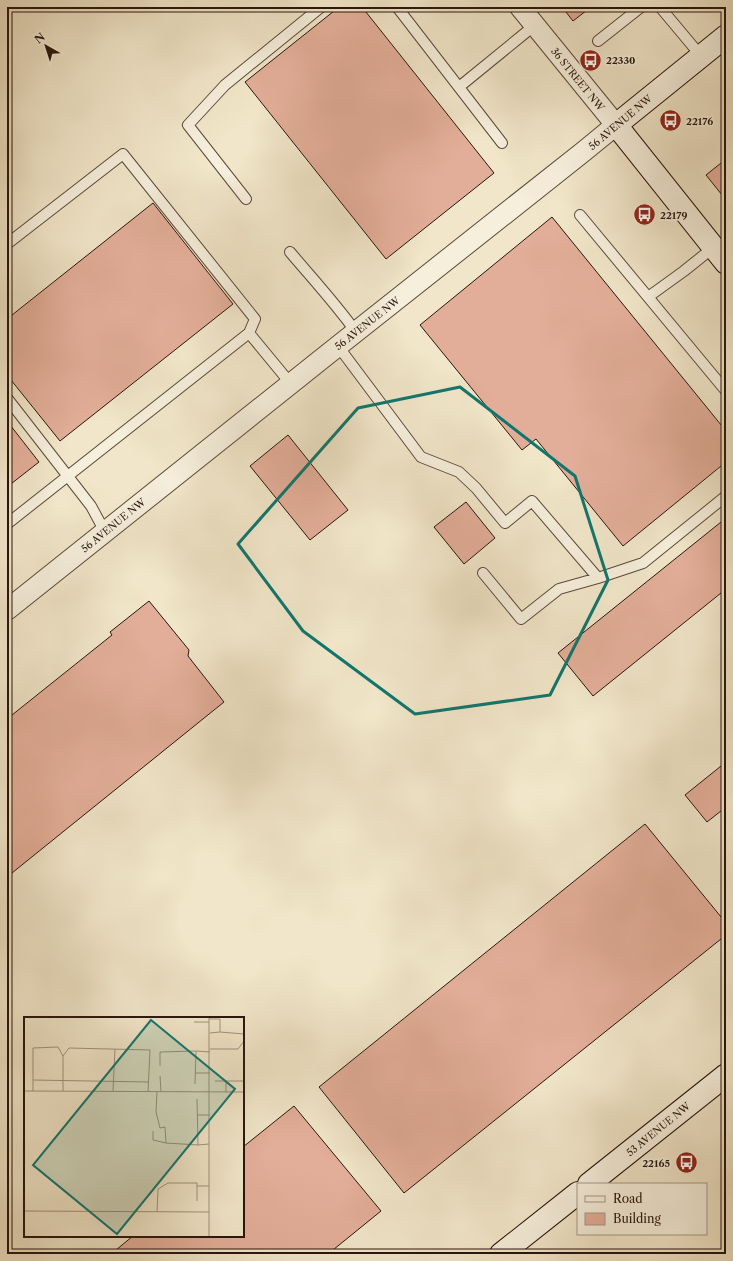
<svg xmlns="http://www.w3.org/2000/svg" width="733" height="1261" viewBox="0 0 733 1261" font-family="'Libre Caslon Text',serif">
<rect width="100%" height="100%" fill="#f1e6c9"/>
<filter id="stains"><feTurbulence type="fractalNoise" baseFrequency=".005" numOctaves="4"/><feColorMatrix values="0 0 0 0 .2 0 0 0 0 .09 0 0 0 0 .02 0 0 0 .5 -.17"/></filter>
<radialGradient id="worn" r=".72"><stop offset=".6" stop-color="#630" stop-opacity="0"/><stop offset="1" stop-color="#630" stop-opacity=".3"/></radialGradient>
<path fill="#e3ae99" stroke="#29150c" d="M339,7H362L494,173L386,259L245,82Z
M562,7H591L573,21Z
M726,159V200L706,175Z
M153,203L233,304L60,441L7,375V319Z
M552,217L726,431V462L623,546L536,439L522,450L420,325Z
M7,421L39,462L7,487Z
M288,435L348,510L310,540L250,466Z
M466,502L495,538L464,564L434,527Z
M726,518V589L593,696L558,653Z
M149,601L189,650L188,656L224,702L7,877V719L112,635L110,632Z
M726,762V807L707,822L685,795Z
M645,824L726,923V935L404,1193L319,1087Z
M294,1106L381,1211L328,1254H111L133,1236H243V1147Z"/>
<g fill="none" stroke-linecap="round" stroke-linejoin="round">
<defs>
<path id="lane" d="M397,7L502,143
M660,7L701,56
M598,41L641,7
M459,87L535,25
M246,199L188,125L225,85L321,7
M580,215L726,391
M7,244L123,154L255,319L249,333L291,384
M290,252C312,278 336,304 356,332
M648,297L684,271L714,247
M338,346L421,457L459,472L476,488L505,523L532,501L598,578L643,563L726,496
M7,398L91,506L105,532
M7,524L249,333
M483,573L521,619L559,589L598,578"/>
<path id="street" d="M7,610L338,346L583,152L616,125L520,7"/>
<path id="secondary" d="M726,36L616,125L726,263
M589,1184L726,1075
M501,1254L578,1193"/>
</defs>
<use href="#lane" stroke="#5b493b" stroke-width="12"/>
<use href="#street" stroke="#5b493b" stroke-width="22"/>
<use href="#secondary" stroke="#29150c" stroke-width="24"/>
<use href="#lane" stroke="#f6efdc" stroke-width="10"/>
<use href="#street" stroke="#f6efdc" stroke-width="20"/>
<use href="#secondary" stroke="#f6efdc" stroke-width="22"/>
</g>
<path fill="none" stroke="#0f766e" stroke-width="3" stroke-linejoin="round" d="M460,387L575,476L608,580L550,695L415,714L303,631L238,544L358,408Z"/>
<defs>
<symbol id="bus-disc" viewBox="-11 -11 22 22"><circle r="9.5" fill="#8f2418" stroke="#f6efdc"/><path d="M-5-6H5V4H4V6H2V4H-2V6H-4V4H-5ZM-3.5-4V0h7V-4ZM-3.5 1.2v1.5H-2V1.2ZM2 1.2v1.5H3.5V1.2Z" fill="#fff"/></symbol>
</defs>
<g fill-rule="evenodd">
<use href="#bus-disc" x="578" y="48" width="25" height="25"/>
<use href="#bus-disc" x="658" y="108" width="25" height="25"/>
<use href="#bus-disc" x="632" y="202" width="25" height="25"/>
<use href="#bus-disc" x="674" y="1150" width="25" height="25"/>
</g>
<g text-anchor="middle" stroke-width="3.5" stroke-linejoin="round" paint-order="stroke">
<g font-size="10" font-weight="bold" fill="#29150c" stroke="#f6efdc" text-anchor="start">
<text x="606" y="64">22330</text>
<text x="686" y="125">22176</text>
<text x="660" y="219">22179</text>
<text x="670" y="1167" text-anchor="end">22165</text>
</g>
<g font-size="10" fill="#29150c" stroke="#f6efdc">
<text transform="translate(578 79) rotate(51)" y="4">36 STREET NW</text>
<text transform="translate(620 122) rotate(-40)" y="4">56 AVENUE NW</text>
<text transform="translate(367 323) rotate(-38)" y="4">56 AVENUE NW</text>
<text transform="translate(113 525) rotate(-39)" y="4">56 AVENUE NW</text>
<text transform="translate(658 1129) rotate(-39)" y="4">53 AVENUE NW</text>
</g>
</g>
<g transform="translate(24 1017)">
<rect width="220" height="220" fill="#f1e6c9"/>
<path fill="none" stroke="#a1927d" stroke-width="1" d="M204,0H220M185,2H196V15L186,16M170,5H185M196,15L220,17M186,32H214L220,24M39,39L45,31L126,33L124,75M136,49V35L172,34M171,56H186M136,59L137,75M9,63L124,65M191,64H202V75M202,64H220M171,67L172,34L186,35M0,74L220,75M9,74V31L34,30L39,39V74M89,74L91,32M133,75L132,95L136,111L141,110L142,126L174,128M173,82L174,128L185,127M173,98H186M129,114V123L142,126M173,184V169H185M0,194L185,195M133,195L134,172L144,166H173V169M185,220V0"/>
<path fill="#0f766e" fill-opacity="0.15" stroke="#0f766e" stroke-width="2" d="M127,3L211,72L93,217L9,148Z"/>
<rect width="220" height="220" fill="none" stroke="#29150c" stroke-width="2"/>
</g>
<rect width="733" height="1261" fill="none" stroke="#f1e6c9" stroke-width="24"/>
<rect x="8" y="8" width="717" height="1245" fill="none" stroke="#29150c" stroke-width="2"/>
<rect x="12" y="12" width="709" height="1237" fill="none" stroke="#29150c"/>
<rect x="577" y="1183" width="130" height="52" fill="#f6efdc" stroke="#a49889"/>
<rect x="585" y="1196" width="20" height="6" fill="#f6efdc" stroke="#a49889"/>
<text x="613" y="1203" font-size="12" fill="#29150c">Road</text>
<rect x="585" y="1213" width="20" height="12" fill="#e3ae99" stroke="#a49889"/>
<text x="613" y="1223" font-size="12" fill="#29150c">Building</text>
<g transform="translate(46 46) rotate(321)" stroke="#f6efdc" stroke-width="3" paint-order="stroke">
<path d="M0-3L7 15L0 10L-7 15Z" fill="#29150c"/>
<text y="-6" font-size="11" font-weight="bold" text-anchor="middle" fill="#29150c">N</text>
</g>
<rect width="100%" height="100%" filter="url(#stains)"/>
<rect width="100%" height="100%" fill="url(#worn)"/>
</svg>
